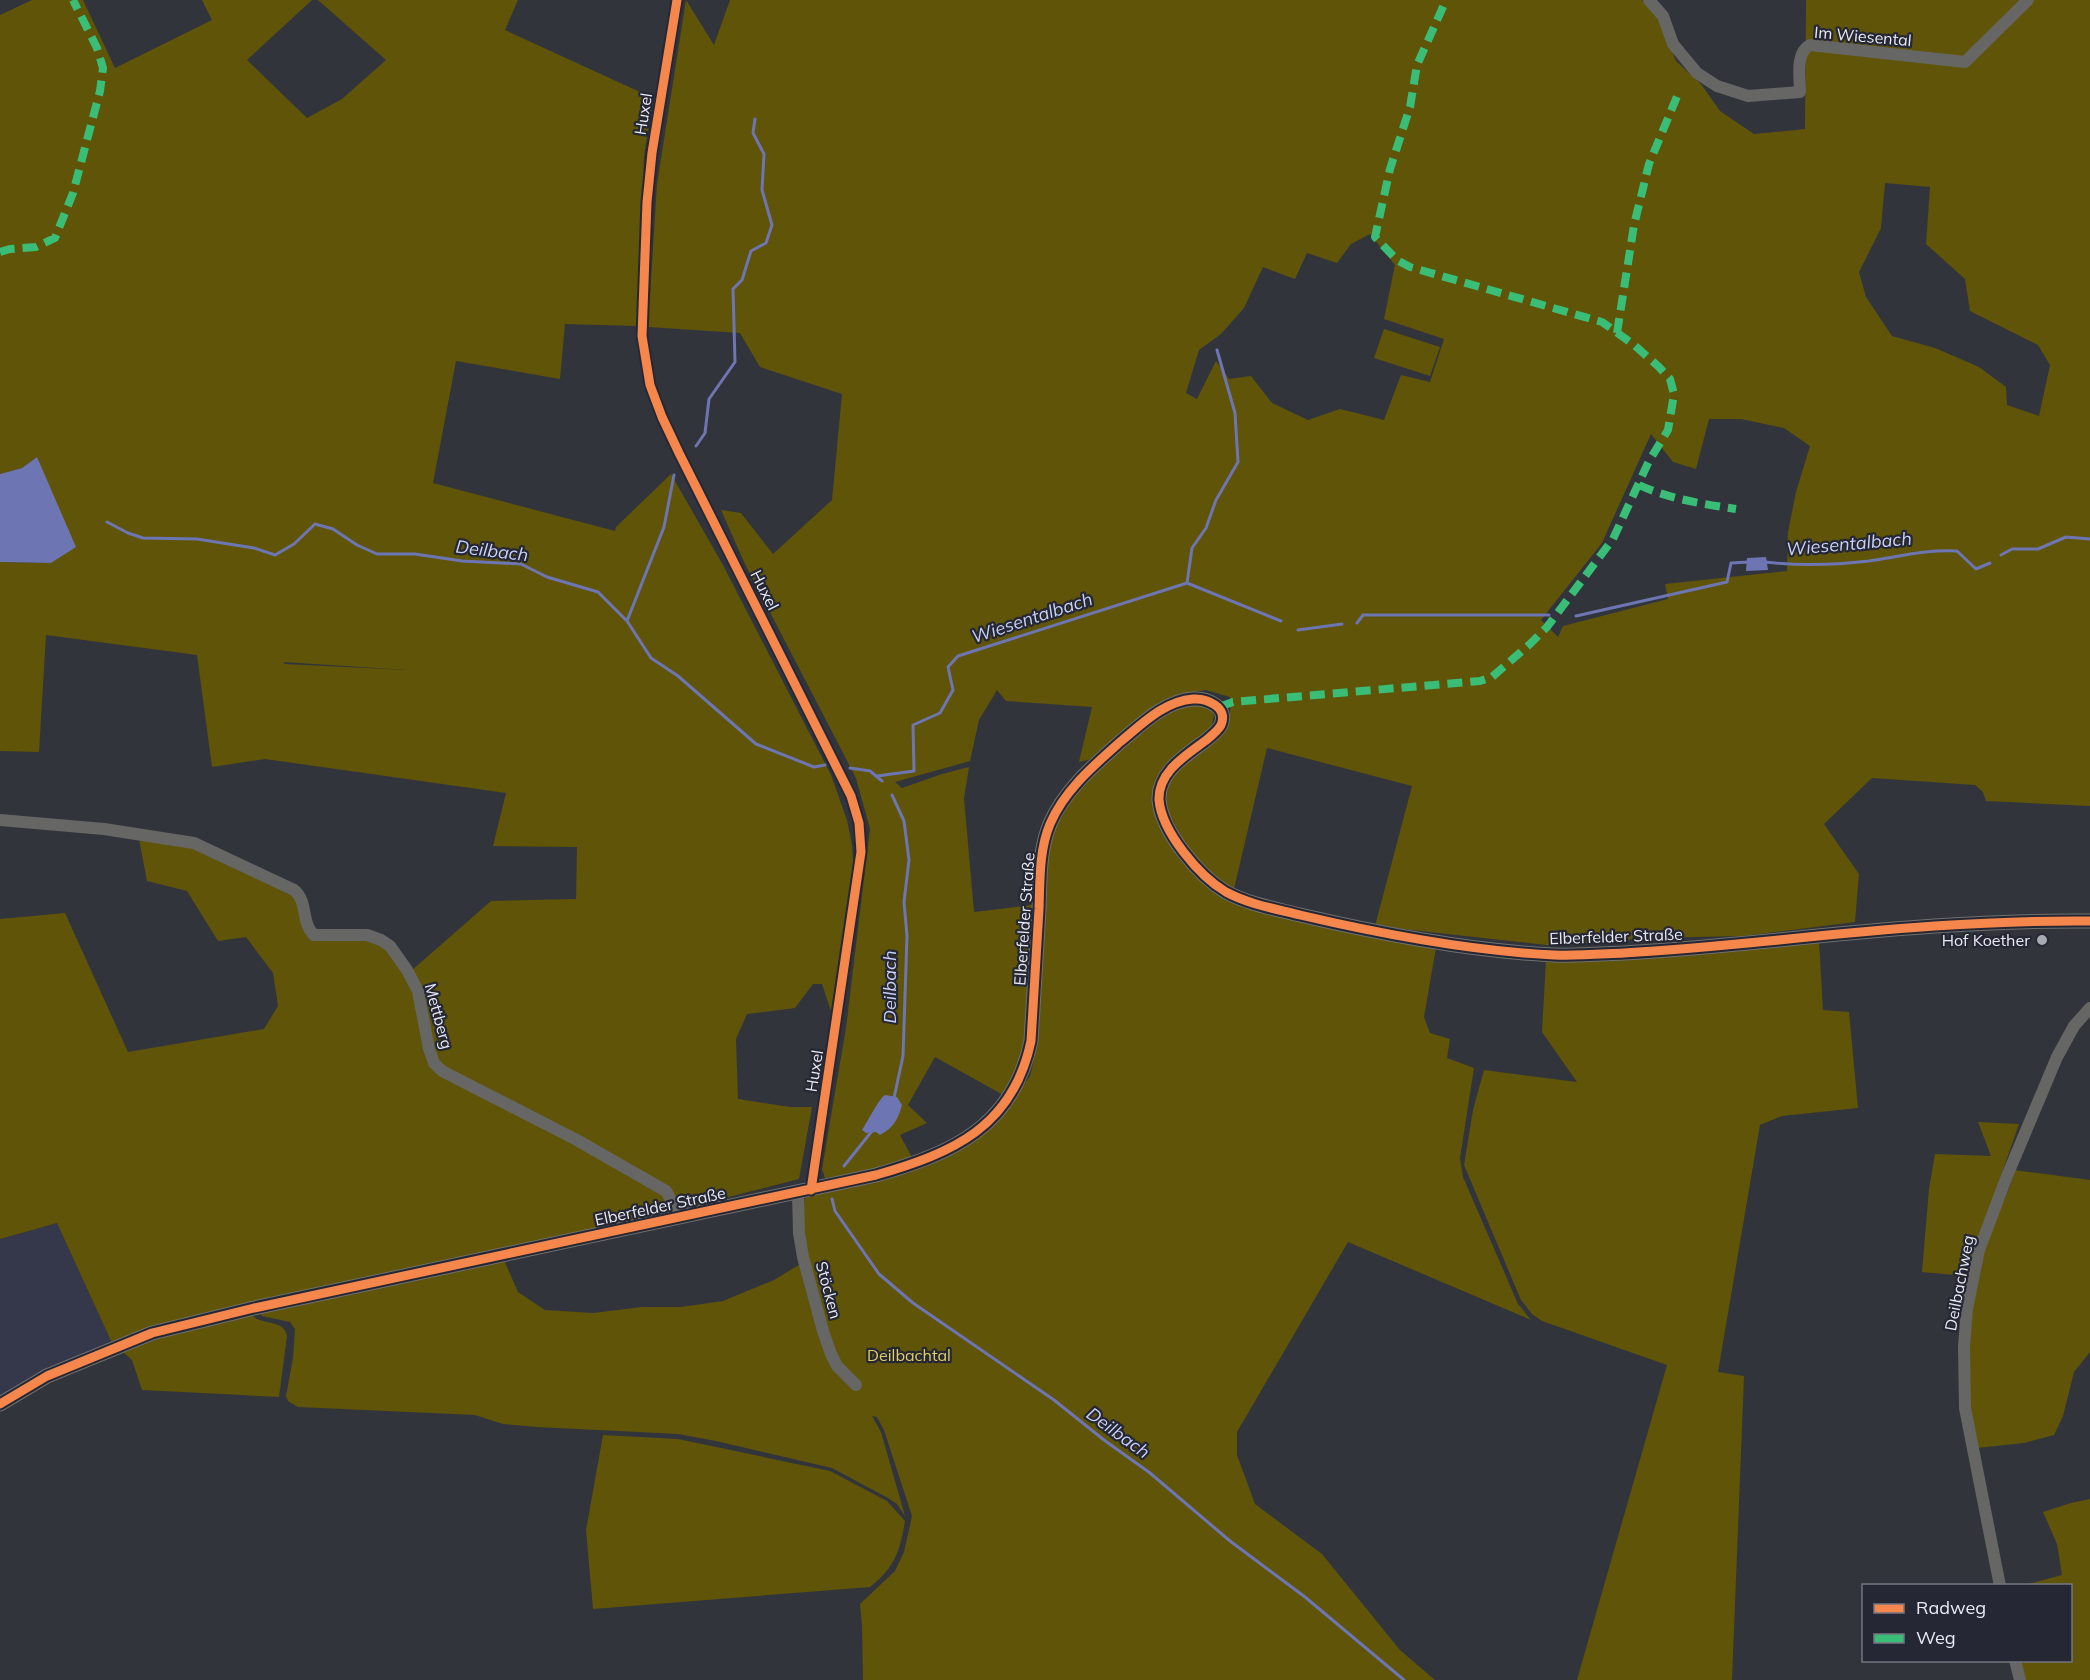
<svg xmlns="http://www.w3.org/2000/svg" width="2090" height="1680" viewBox="0 0 2090 1680" font-family="Mulish,sans-serif">
<rect width="100%" height="100%" fill="#32343b"/>
<path fill="#35384a" d="M57,1223L112,1343L0,1398V1239Z"/>
<path fill="#5f5408" fill-rule="evenodd" d="M32,0H83L115,68L212,20L202,0H312L247,60L307,118L342,99L386,60L318,0H518L505,30L653,98L644,157L637,326L565,324L560,379L456,361L433,483L615,531L616,527L671,474L723,565L831,775L847,820L852,845L854,875L831,1011L822,984H813L795,1008L747,1014L736,1039L738,1099L790,1107H812L799,1179L678,1210L668,1190L436,1062L411,971L491,901L576,899L577,847L493,846L506,793L265,759L212,767L197,655L46,635L39,752L0,751V562L51,563L37,457L22,468L0,474V15ZM283,662L408,670L285,664Z
M686,0L714,45L730,0H1642L1656,15L1676,61L1701,84L1720,111L1754,134L1805,129L1806,0H2090V806L1986,801L1983,792L1975,785L1872,778L1824,824L1859,874L1855,922L1743,936L1646,938L1555,946L1375,926L1412,786L1267,748L1234,889L1214,875L1195,856L1173,827L1165,810L1167,783L1230,719V697L1206,690L1194,692L1092,759L1079,762L1092,707L1006,701L997,690L979,720L970,761L895,782L902,788L942,774L969,767L964,798L974,912L1032,905L1024,1059L1005,1096L935,1057L908,1105L927,1123L900,1135L913,1159L876,1170L825,1178L822,1169L846,1028L870,829L856,778L745,564L721,510L741,513L773,554L832,500L842,394L760,367L740,333L648,327L657,184ZM1885,183L1930,187L1926,244L1965,279L1970,311L2038,345L2050,365L2039,416L2007,405L2006,387L1979,367L1935,348L1892,336L1866,297L1859,272L1881,228ZM1370,234L1395,265L1384,319L1444,339L1430,382L1401,375L1384,420L1340,409L1308,420L1272,403L1251,376L1229,379L1216,361L1197,399L1186,393L1199,350L1221,334L1244,308L1263,267L1295,279L1307,253L1337,263L1351,244ZM1709,419H1741L1784,428L1810,446L1796,492L1788,532L1787,571L1665,584L1668,599L1563,626L1558,637L1541,620L1602,543L1651,434L1673,462L1696,469Z
M1384,329L1440,347L1430,376L1374,358Z
M1189,705L1206,707L1212,712L1214,716L1211,729L1155,789L1208,884L1436,948L1424,1017L1430,1033L1450,1039L1447,1058L1474,1068L1460,1158L1463,1177L1518,1304L1531,1320L1348,1242L1237,1432V1455L1255,1504L1322,1554L1400,1650L1435,1680H863L862,1625L860,1604L895,1571L904,1552L912,1516L884,1430L877,1417L872,1416L881,1432L905,1516L897,1504L888,1498L832,1468L716,1441L678,1434L537,1427L503,1424L475,1415L298,1407L288,1401L286,1396L293,1358L295,1329L290,1322L262,1316L260,1313L504,1260L518,1292L545,1310L593,1313L642,1307H681L723,1301L774,1280L802,1263L797,1243L805,1198L847,1187L997,1122L1030,1076L1038,1043L1048,844L1054,830L1074,796L1094,774L1131,740L1171,711Z
M139,839L198,847L298,899L305,930L366,938L388,949L415,992L432,1064L664,1193L672,1214L224,1308L112,1343L57,1223L0,1239V919L65,913L128,1052L264,1029L278,1006L273,973L246,937L218,941L187,891L147,881Z
M1819,941L1823,1010L1849,1012L1858,1108L1782,1116L1760,1125L1718,1372L1744,1376L1732,1680H1577L1667,1365L1542,1321L1532,1314L1521,1300L1464,1165L1473,1110L1484,1070L1577,1082L1542,1032L1546,960Z
M1978,1122L2019,1124L1966,1276L1922,1272L1929,1189L1935,1154L1991,1156Z
M2014,1170L2090,1180V1352L2074,1372L2063,1416L2054,1435L2024,1443L1977,1448C1975,1435 1971,1421 1969,1408C1965,1348 1971,1286 1991,1229C1998,1209 2011,1191 2014,1170Z
M251,1315C264,1326 284,1319 287,1336L279,1397L142,1390L132,1360L122,1351L170,1335Z
M603,1435L678,1439L830,1471L887,1501L905,1521C900,1551 895,1567 870,1587L593,1609L586,1530Z
M2090,1499V1680H2024L2020,1661L2070,1660V1586L2024,1585L2062,1575L2057,1544L2043,1512L2071,1503Z"/>
<path fill="#6d76b3" d="M37,457L76,547L51,563L0,562V474L22,468Z
M1766,557L1768,570L1746,571L1747,558Z
M885,1095L897,1097L902,1105C898,1120 893,1128 880,1135L876,1132L866,1133L862,1130C868,1121 878,1100 885,1095Z"/>
<g fill="none" stroke-linecap="round" stroke-linejoin="round">
<path stroke="#6d76b3" stroke-width="3" d="M696,446L705,433L709,399L735,362L733,289L742,280L751,251L766,243L772,225L762,190L764,154L753,133L755,119
M107,522L128,533L143,538L197,539L254,548L275,555L294,544L315,524L333,529L357,545L377,554H415L462,561L521,564L547,577L598,592L627,621L651,658L678,676L756,744L814,767L825,765
M2001,555L2012,549H2038L2066,537L2090,539
M1765,562C1799,566 1834,565 1869,561C1898,557 1927,549 1957,551L1976,569L1990,563
M1187,583L1192,548L1206,528L1216,500L1238,462L1235,413L1217,350
M1576,616L1727,582L1731,563L1749,562
M627,621L664,527L674,475
M1357,623L1363,615H1549
M1298,630L1342,624
M850,768L870,771L882,781
M877,776L914,771L913,725L940,713L953,690L948,667L958,656L1187,583L1281,621
M892,795L904,821L909,860L904,902L907,936L903,1056L894,1098
M844,1166L872,1131
M832,1199L835,1211L879,1274L913,1303L1054,1400L1104,1440L1150,1473L1230,1541L1305,1597L1404,1680"/>
<path stroke="#666665" stroke-width="12" d="M677,0L652,153L647,202L642,336L650,385L662,417L679,453L851,796L859,823L861,852L811,1190
M1649,0L1663,16L1673,44L1697,73L1717,86L1748,96L1800,92C1800,77 1795,53 1810,45L1965,62L2028,0
M0,820L104,829L194,843L294,890C308,901 301,923 314,935H367L381,940L390,946L407,970L418,991L429,1049L434,1063L442,1071L575,1139L666,1191L674,1205L677,1218
M798,1193L799,1233L803,1257L823,1331L831,1354L837,1366L856,1385
M2000,1586L1965,1408L1964,1346L1967,1309L1979,1250L2007,1176L2057,1057L2074,1026L2090,1008
M2015,1660L2020,1680"/>
<path stroke="#6f706f" stroke-width="15" d="M0,1404L47,1376L152,1333L254,1308L876,1175C953,1153 1013,1127 1031,1041C1034,997 1036,953 1039,909C1040,881 1039,850 1050,824C1064,791 1093,766 1120,742C1141,725 1164,701 1193,699C1206,698 1229,707 1221,725C1218,731 1210,737 1205,741C1185,756 1158,772 1159,800C1162,832 1199,876 1226,892C1248,904 1276,909 1300,915C1381,934 1471,951 1554,955C1577,956 1601,954 1624,953C1676,950 1728,945 1779,940C1883,929 1986,920 2090,921"/>
<path stroke="#3abd76" stroke-width="8" stroke-dasharray="15 8" stroke-linecap="butt" d="M0,252L10,249L36,247L55,238L73,193L100,91L103,68L97,48L73,0
M1617,333L1634,225L1649,164L1678,94
M1639,485C1669,499 1703,504 1736,509
M1219,707L1233,702L1480,681L1492,677L1529,645L1547,627L1613,539L1649,461L1668,430L1674,394L1670,379L1659,367L1633,344L1602,322L1410,267L1397,260L1375,237L1390,169L1410,107L1417,65L1446,0"/>
<defs>
<path id="cycleway" d="M677,0L652,153L647,202L642,336L650,385L662,417L679,453L851,796L859,823L861,852L811,1190
M0,1404L47,1376L152,1333L254,1308L876,1175C953,1153 1013,1127 1031,1041C1034,997 1036,953 1039,909C1040,881 1039,850 1050,824C1064,791 1093,766 1120,742C1141,725 1164,701 1193,699C1206,698 1229,707 1221,725C1218,731 1210,737 1205,741C1185,756 1158,772 1159,800C1162,832 1199,876 1226,892C1248,904 1276,909 1300,915C1381,934 1471,951 1554,955C1577,956 1601,954 1624,953C1676,950 1728,945 1779,940C1883,929 1986,920 2090,921"/>
</defs>
<use href="#cycleway" stroke="#252734" stroke-width="13"/>
<use href="#cycleway" stroke="#f5874c" stroke-width="9"/>
</g>
<circle fill="#a8aab3" stroke="#252734" stroke-width="2" cx="2042" cy="940" r="6"/>
<g text-anchor="middle" stroke-width="4.5" stroke-linejoin="round" paint-order="stroke">
<g font-size="16" fill="#e8eaf3" stroke="#252734">
<text transform="translate(1863 36) rotate(5)" y="6">Im Wiesental</text>
<text transform="translate(643 114) rotate(-81)" y="6">Huxel</text>
<text transform="translate(765 590) rotate(63)" y="6">Huxel</text>
<text transform="translate(1024 919) rotate(-86)" y="6">Elberfelder Straße</text>
<text transform="translate(1616 936) rotate(-2)" y="6">Elberfelder Straße</text>
<text transform="translate(439 1016) rotate(75)" y="6">Mettberg</text>
<text transform="translate(814 1071) rotate(-81)" y="6">Huxel</text>
<text transform="translate(660 1206) rotate(-12)" y="6">Elberfelder Straße</text>
<text transform="translate(1959 1283) rotate(-79)" y="6">Deilbachweg</text>
<text transform="translate(829 1290) rotate(75)" y="6">Stöcken</text>
</g>
<g font-size="16" fill="#e8eaf3" stroke="#252734" text-anchor="end">
<text x="2030" y="946">Hof Koether</text>
</g>
<g font-size="16" fill="#e2cf63" stroke="#252734">
<text x="909" y="1361">Deilbachtal</text>
</g>
<g font-size="18" font-style="italic" fill="#c8d0f5" stroke="#252734">
<text transform="translate(1849 544) rotate(-5)" y="6">Wiesentalbach</text>
<text transform="translate(492 551) rotate(7)" y="6">Deilbach</text>
<text transform="translate(1032 618) rotate(-18)" y="6">Wiesentalbach</text>
<text transform="translate(890 987) rotate(-90)" y="6">Deilbach</text>
<text transform="translate(1118 1433) rotate(36)" y="6">Deilbach</text>
</g>
</g>
<rect x="1862" y="1584" width="210" height="78" fill="#252734" stroke="#737580" stroke-width="1.5"/>
<rect x="1874" y="1604" width="30" height="9" fill="#f5874c" stroke="#737580" stroke-width="1.5"/>
<text x="1916" y="1614" font-size="18" fill="#e8eaf3">Radweg</text>
<rect x="1874" y="1634" width="30" height="9" fill="#3abd76" stroke="#737580" stroke-width="1.5"/>
<text x="1916" y="1644" font-size="18" fill="#e8eaf3">Weg</text>
</svg>
